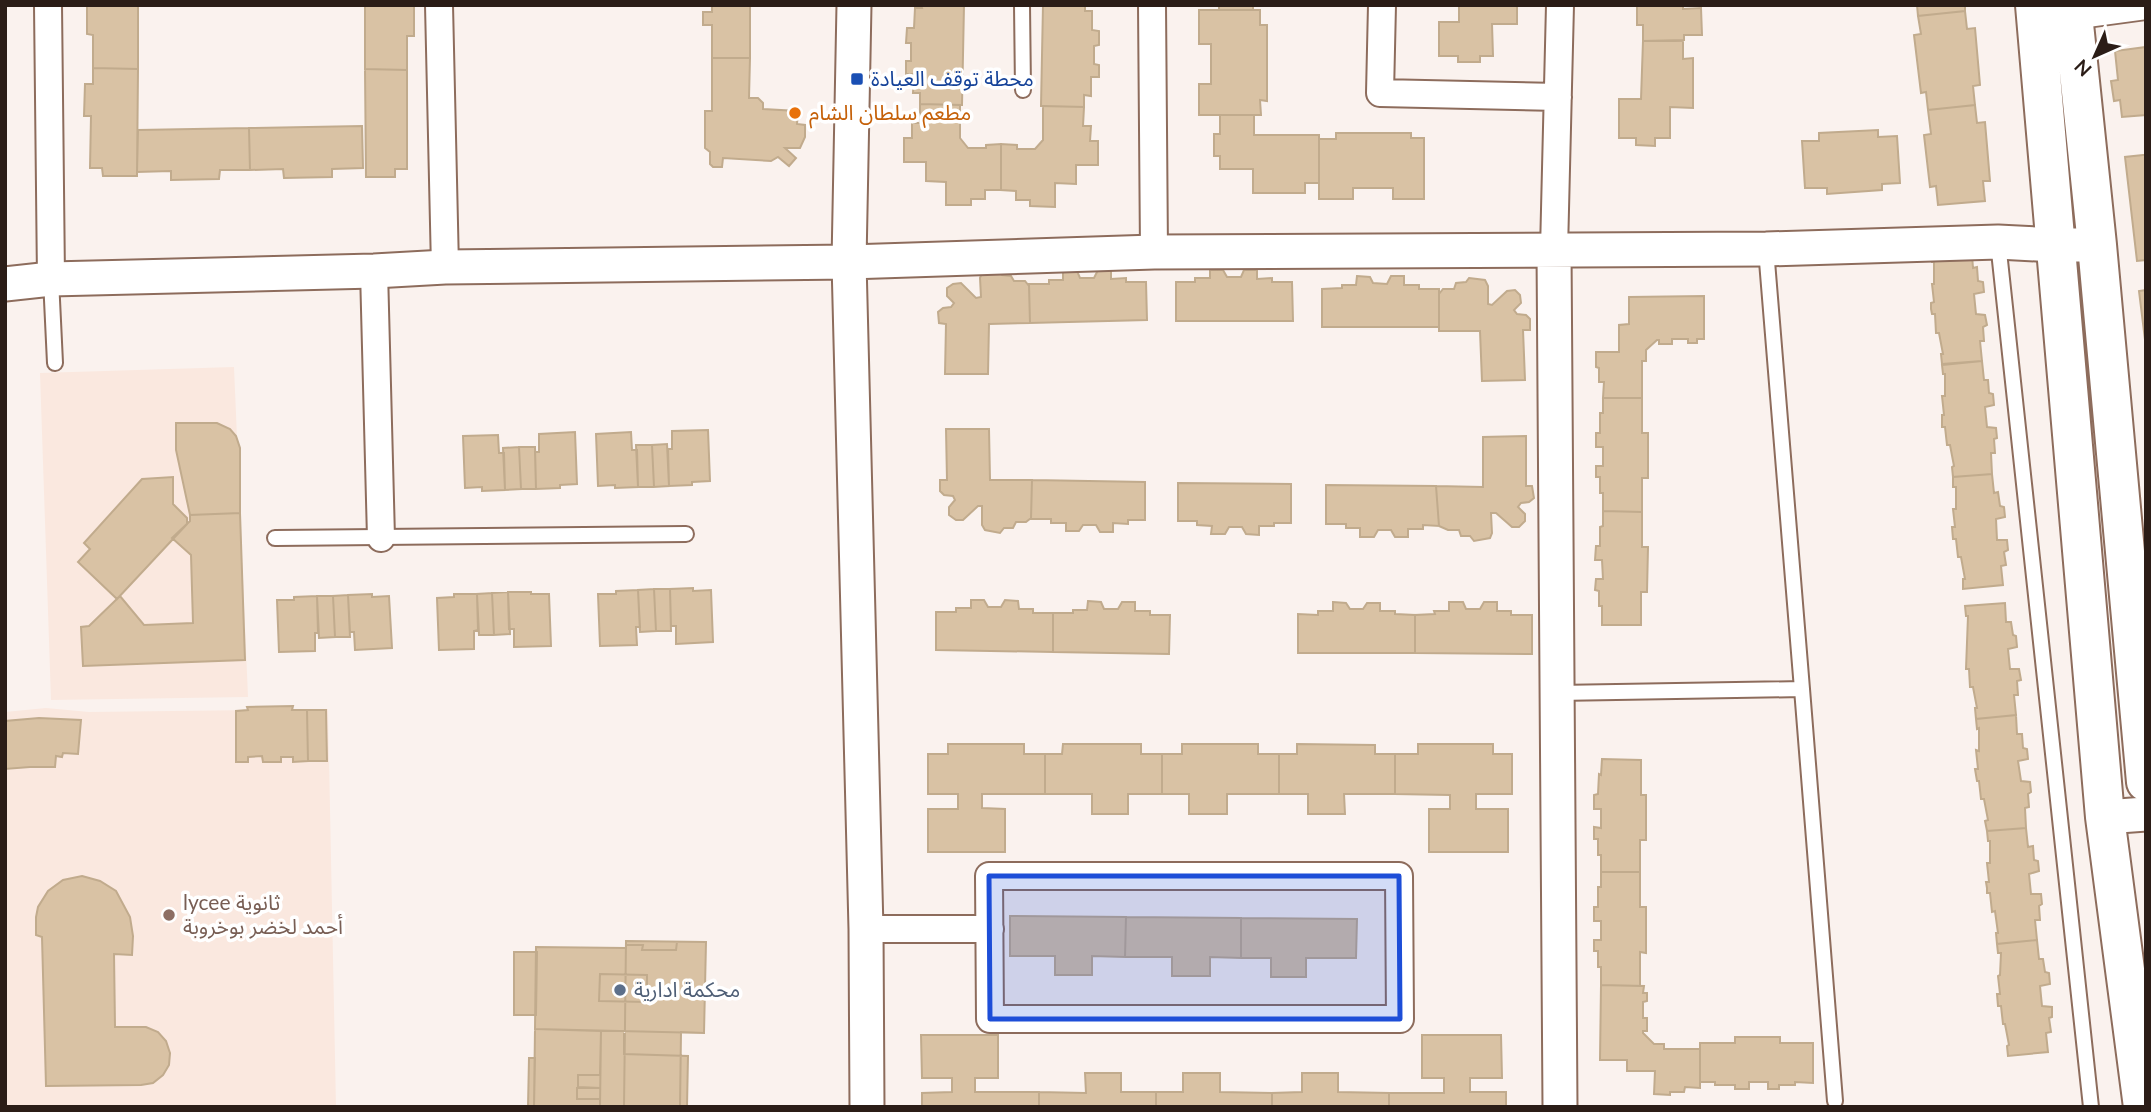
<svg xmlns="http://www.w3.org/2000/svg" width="2151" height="1112" viewBox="0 0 2151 1112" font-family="Lato,'Noto Sans Arabic',sans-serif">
<rect width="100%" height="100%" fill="#faf2ee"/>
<path fill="#fae8df" d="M234,367L248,697L51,700L40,373Z
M46,708L89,712L328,709L336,1107H5V712Z"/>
<path fill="#d9c2a4" stroke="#c1ab8d" stroke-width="2" d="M87,5H138V69L93,68V35L87,34Z
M365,5H414V36H407V70L365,69Z
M712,5H750V58H712V25H703V12H712Z
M921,5H964L962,105L920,104V93H913L914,74H906V61H911V43H906L907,28H914L915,8H922Z
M1043,5H1085V11H1092V30L1099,31V45L1094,46V64L1099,65V77H1091V96L1084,95V107L1041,106Z
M1219,5H1253V10H1219Z
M1459,5H1517V24H1492L1493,56H1480V62H1458V56H1439V22H1459Z
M1637,5H1683V9L1701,8L1702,35H1684V40L1643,41V25H1637Z
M1917,5H1965V11L1918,16Z
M1199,10H1260V25H1267V101L1260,100L1261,115H1199V84H1211V44H1199Z
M1965,11L1967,29L1975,28L1980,85L1973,86L1975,105L1928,110L1926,92L1921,93L1914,35L1921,34L1918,16Z
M1643,41H1683V59L1693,58V108L1670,107V138H1655V146L1636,145V138H1619V99H1641Z
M2146,47V115L2122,117L2120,100L2114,101L2111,81L2118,80L2115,51Z
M712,58H750L749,98H758L763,103V109L798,111L797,124L805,125V137L800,148H785L796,158L789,166L778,157L771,161L723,158L722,167H713L710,164V152L705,148V111H712Z
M93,68L138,69L137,176H103L102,168H90L91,116H84L85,84H93Z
M365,69L407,70V169H395V177H366Z
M920,104L960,105V138L968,148H986V145L1001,144V190H985V199H971V205H946V182L926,181V162H904V138H912V123H920Z
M1975,105L1977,123L1985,122L1990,181H1983L1985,201L1938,205L1936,186L1930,187L1924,135L1931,134L1928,110Z
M1043,106L1084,107L1083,126H1091L1090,141H1098V165H1076V184L1055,183V207L1030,206V200H1016V191L1001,190V144L1017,145V149H1035L1043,140Z
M1220,115H1254V135H1319V183H1305V193H1253V169H1220V156H1214V134H1220Z
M362,126L363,168L332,169V177L284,178L283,169L250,170L249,128Z
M249,128L250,170H220L219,179L171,180V171L137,172L138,130Z
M1878,130V137L1897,136L1900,183L1882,184V190L1827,194V188H1805L1802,141H1819V133Z
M1336,133H1411V138H1424V199H1393V188H1353V199H1319V139H1336Z
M2143,155H2146V260L2137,261L2125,157Z
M1931,255H1972L1973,268L1977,267L1978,281L1983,282L1984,292L1974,294L1976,314L1985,315L1987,325L1983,327L1984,341H1980L1982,361L1942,364L1941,354H1943L1939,333H1936L1935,314H1932L1931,309V303L1934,302L1932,284H1934V262H1932Z
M998,270L1002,275L1011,276L1014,281H1025L1029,286L1030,323L989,324L988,374H945L946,324L939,323L938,312L943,308L951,307L954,303L947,296V288L953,284L961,283L976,298L981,297L980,278L982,273Z
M1098,270H1111V279L1126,278V282H1146L1147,320L1030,323L1029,284H1049V280H1063V271H1077L1080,278H1094Z
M1210,270H1223L1227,277H1241L1244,270H1257V279L1272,278V282H1292L1293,321H1176V282H1195V278H1210Z
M1357,276L1370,277L1373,283L1387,284L1391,276H1404V285H1419V289H1439V327H1322V289L1342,288V285H1356Z
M1469,278L1485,280L1488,286V304L1492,305L1507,291L1515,290L1520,295L1521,303L1514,310L1517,314L1526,315L1530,319V330H1523L1525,380L1482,381L1480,331H1439V294L1443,289H1454L1456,283L1466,282Z
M2146,290V348L2139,291Z
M1704,296V339H1697V343H1688V339H1672V344H1659V340H1657L1646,350V361H1642V398H1603L1604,382H1599V368L1596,367V352H1619V325L1629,324V297Z
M1982,361L1984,380H1988L1989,393L1993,394L1994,405L1985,407L1987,427L1996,428L1997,438L1994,439L1995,453H1991L1992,474L1953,477L1952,467L1954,466L1950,445H1947L1945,427H1942V415H1944L1942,396H1945V374H1943L1942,365Z
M1603,398H1642V433H1648V478H1642V512L1603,511V493H1600V477H1596V466H1603V447H1596V433H1600V413H1603Z
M176,423H217L230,429L236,436L240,448V513L190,515L176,450Z
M946,429H989L990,480H1032L1031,518L1026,522H1016L1013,528H1004L1000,533L985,530L982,525V506H978L963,520H956L949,515V507L955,500L953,496L944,495L940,491V480H947Z
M708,430L710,481L692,482V485L669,486L668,449H672V431Z
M575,432L577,484L560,485V488L536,489L535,452H539V434Z
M631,432L632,450H637L638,487L615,488V485L598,486L596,434Z
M498,435L499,453H504L505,490L482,491V487L465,488L463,436Z
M1526,436V486H1532L1534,498L1529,502L1521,503L1518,507L1525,514V521L1519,527H1512L1496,513H1491L1492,533L1490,538L1474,541L1470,536H1461L1459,530H1448L1439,526L1436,486L1483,487V437Z
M667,444L669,486L654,487L652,445Z
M636,445H652L654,487H638Z
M519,447H535L536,489H521Z
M519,447L521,489L505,490L503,448Z
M1992,474L1994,493L1998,492L2000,506L2004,507L2005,517L1996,519L1997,540H2007L2008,550L2004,552L2006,565L2001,566L2003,585L1963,589V579H1965L1961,557H1958L1956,539H1953L1952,527H1955L1953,509H1956V487H1953V477Z
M173,477V504L187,518V524L117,599L78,562L90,549L84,543L142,479Z
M1032,480L1145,482V520H1128V524L1113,523V532H1100L1096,525H1083L1079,531H1066V523H1051V519H1031Z
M1178,483L1291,484V523H1274V526H1259V535L1246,534L1242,527H1229L1225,534H1211L1212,526L1197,525V521H1178Z
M1326,485L1436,486L1439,526L1423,525V529H1408V537H1395L1391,530H1378L1374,537H1360V528H1346V524H1326Z
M1603,511L1642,512V547H1648L1647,592H1641V625H1602V606H1599V591L1595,590L1596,579H1603L1602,560H1595L1596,546H1600V527L1603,526Z
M240,513L245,660L83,666L81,627L89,626L120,596L144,625L193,623L191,555L172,538L190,521V515Z
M693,588V591L711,590L713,642L676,644V626H671L670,589Z
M654,589L656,631L640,632L638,590Z
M654,589H670L671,631H656Z
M638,590L640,627H636L637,645L600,646L598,594H616V591Z
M508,592L510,634L494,635L492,593Z
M508,592H531V594H549L551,646L514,647V629H509Z
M492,593L494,635H479L477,594Z
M372,594V597L389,596L392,648L355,650L354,632H350L348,595Z
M454,594H477L478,630L474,631V649L439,650L437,598L454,597Z
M348,595L350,637H335L333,596Z
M317,596H333L335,637L319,638Z
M317,596L318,633H315V651L279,652L277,600H294V597Z
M971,600H984L988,607H1001L1005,600L1018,601L1019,609H1033V613H1053V652L936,650V612H956V608H971Z
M1088,601L1101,602L1104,609H1118L1122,602H1135V611H1150V615H1170L1169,654L1053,652V613H1073V610H1087Z
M1333,602L1346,603L1350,609H1363L1367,603H1380V611H1395V614L1415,615V653H1298V614L1318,615V611H1333Z
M1449,602H1463L1466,609H1480L1484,602H1497V611H1511V615H1532V654L1415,653V615L1435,614L1434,611H1449Z
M2005,603L2006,622H2011L2013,635L2016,636L2017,647L2008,649L2010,669H2019L2021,680L2017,681L2018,695H2014L2016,715L1976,719L1975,708H1977L1973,687H1970L1969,669H1966L1968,616H1966L1965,606Z
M293,706L292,710H307L308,761L293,762V757H281V762H263L262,756L248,757V762H236V711L248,710L247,707Z
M307,710H326L327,761H308Z
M2016,715L2017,734H2022L2023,748L2027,749L2028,759L2018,761L2021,781L2030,782L2031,792L2028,794L2029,807L2025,808L2026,828L1987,831L1985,821L1988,820L1984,799H1981L1979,781H1977L1975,769H1978L1976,750L1979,751V728L1977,729L1976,719Z
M39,718L81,720L78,754L63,753L62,757L56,756L55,767H30L5,769V721Z
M948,744H1024V754H1045V794H982V808L1005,809V852H928V809H958V794H928V754H948Z
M1063,744H1141V754H1162V794H1128V814H1092V794H1045V754H1062Z
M1182,744H1258V754H1279V794H1227V814H1189V794H1162V754H1182Z
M1297,744L1375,745V754H1395V794H1344L1345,814H1308V794H1279V754H1297Z
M1418,744H1493V754H1512V794H1476V809H1508V852H1429V809H1450V795L1395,794V754H1418Z
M1602,759L1641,760V795H1646V840H1640V872H1601V855H1598V839H1594V827L1601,828V809H1594V795L1598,794L1599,774L1601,775Z
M2026,828L2028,847L2033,846L2034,860L2038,861L2039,871L2029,874L2031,894H2041L2042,904L2039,906L2040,920H2035L2037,940L1997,944L1996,933H1998L1995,911L1992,912L1990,893H1987V888L1986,882H1989L1987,863H1990V841H1988L1987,831Z
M1601,872H1640V907H1646V953L1640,952V986L1601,985V967H1598V951H1594V940H1601V921H1594V907H1598V887H1601Z
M82,876L100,881L116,891L130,917L133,936L132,955L114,954L115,1027H146L158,1032L166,1041L170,1053L169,1065L163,1075L153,1083L141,1085L46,1086L42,937L36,935V917L38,907L48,891L63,880Z
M1010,916L1126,917L1125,957L1092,956V975H1055V956H1010Z
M1126,917L1241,918V958L1210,957V976H1172V957H1125Z
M1241,918L1357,919L1356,958H1306V977H1271V958H1241Z
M2037,940L2039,959H2043L2045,972L2049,973L2050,984L2040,986L2042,1006L2052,1007V1017L2049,1018L2051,1032L2046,1033L2048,1052L2008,1056L2007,1046L2009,1045L2005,1024H2003L2001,1006H1998L1997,994H2000L1998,976L2000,975L2001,953H1998L1997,944Z
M626,941L706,942L704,1033L681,1032L680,1107H624Z
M677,942H706L704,1033L535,1029L536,947L626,948V945H643L642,950H676Z
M514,952H537L536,1015H514Z
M600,974L647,975V1002L599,1001Z
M1601,985L1644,986L1643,993H1647V1001L1643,1002V1018H1647V1031H1643V1033L1654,1044H1664V1049H1700V1088L1685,1087L1684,1092H1670V1095L1654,1094L1655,1071H1627V1060H1600Z
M535,1029L601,1031L600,1107H534Z
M601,1031H624V1054L688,1056L687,1107H600V1099H577V1088H600L578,1087V1075H600Z
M921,1035H998V1078H975V1092H1039V1107H922V1093L952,1092V1078H922Z
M1422,1035H1501L1502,1078H1470V1092H1506V1107H1389V1093H1444V1078H1422Z
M1735,1037H1780V1043H1813V1083L1795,1082V1085H1779V1089H1768V1082H1749V1089H1735V1085H1715V1082H1700V1043H1735Z
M529,1058H535L534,1107H528Z
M1085,1073H1121V1092H1156V1107H1039V1092L1086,1093Z
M1183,1073H1220V1092L1272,1093V1107H1156V1092H1183Z
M1302,1073H1338V1092L1389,1093V1107H1272V1093L1302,1092Z"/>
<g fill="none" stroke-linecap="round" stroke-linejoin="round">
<defs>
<path id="service" d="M1022,5L1023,90
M1998,242L2091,1107
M51,279L55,363
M275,538L686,534
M1802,689L1835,1101
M1557,693L1802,689L1766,249"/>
<path id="minor" d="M48,5L51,279
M439,5L445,267
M1152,5L1154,252
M1382,5L1380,93L1558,97
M2072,16L2146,6
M1554,250L1560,5
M374,271L381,538
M989,876H1399L1400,1019H990Z
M866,929H990"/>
<path id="tertiary" d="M854,5L849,262L866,929L867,1107
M1554,250L1560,1107
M5,284L51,279L374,271L445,267L849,262L1154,252L1766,249L1998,242L2055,245H2097
M2105,817L2146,814"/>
<path id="secondary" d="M2035,5L2105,817L2143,1107
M2072,5L2097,245L2146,782"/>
</defs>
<use href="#service" stroke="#8d6c5c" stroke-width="18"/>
<use href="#minor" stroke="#8d6c5c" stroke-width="30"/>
<use href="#tertiary" stroke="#8d6c5c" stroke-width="37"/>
<use href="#secondary" stroke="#8d6c5c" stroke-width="42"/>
<use href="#service" stroke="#fff" stroke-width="14"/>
<use href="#minor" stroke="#fff" stroke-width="26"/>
<use href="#tertiary" stroke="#fff" stroke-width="33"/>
<use href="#secondary" stroke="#fff" stroke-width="38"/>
</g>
<path fill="#1d4ed8" fill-opacity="0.2" stroke="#1d4ed8" stroke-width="5" stroke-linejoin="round" d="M989,876H1399L1400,1019H990Z"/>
<rect fill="#1a4fb4" stroke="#fff" stroke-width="2.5" x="850" y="72" width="14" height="14" rx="3.5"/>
<circle fill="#e8710a" stroke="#fff" stroke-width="2.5" cx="795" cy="113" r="7"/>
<circle fill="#8d6e63" stroke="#fff" stroke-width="2.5" cx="169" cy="915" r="7"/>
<circle fill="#5c6f8a" stroke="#fff" stroke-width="2.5" cx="620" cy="990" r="7"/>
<g text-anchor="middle" stroke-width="7" stroke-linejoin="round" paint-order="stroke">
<g font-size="21" fill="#164399" stroke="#fff" text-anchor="start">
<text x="871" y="86">محطة توقف العيادة</text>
</g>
<g font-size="21" fill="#c56008" stroke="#fff" text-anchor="start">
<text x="809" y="120">مطعم سلطان الشام</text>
</g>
<g font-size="21" fill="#785e54" stroke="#fff" text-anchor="start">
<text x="183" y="910">lycee ثانوية<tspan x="183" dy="24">أحمد لخضر بوخروبة</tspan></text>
</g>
<g font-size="21" fill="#4e5e75" stroke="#fff" text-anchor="start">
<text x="634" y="997">محكمة ادارية</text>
</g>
</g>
<rect width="2151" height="1112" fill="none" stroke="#2b1d17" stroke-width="14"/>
<g transform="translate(2095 56) rotate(225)" stroke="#ffffff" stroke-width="5" paint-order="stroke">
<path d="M0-5L12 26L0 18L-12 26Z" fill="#2b1d17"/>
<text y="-10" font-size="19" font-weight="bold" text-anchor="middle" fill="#2b1d17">N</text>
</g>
</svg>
